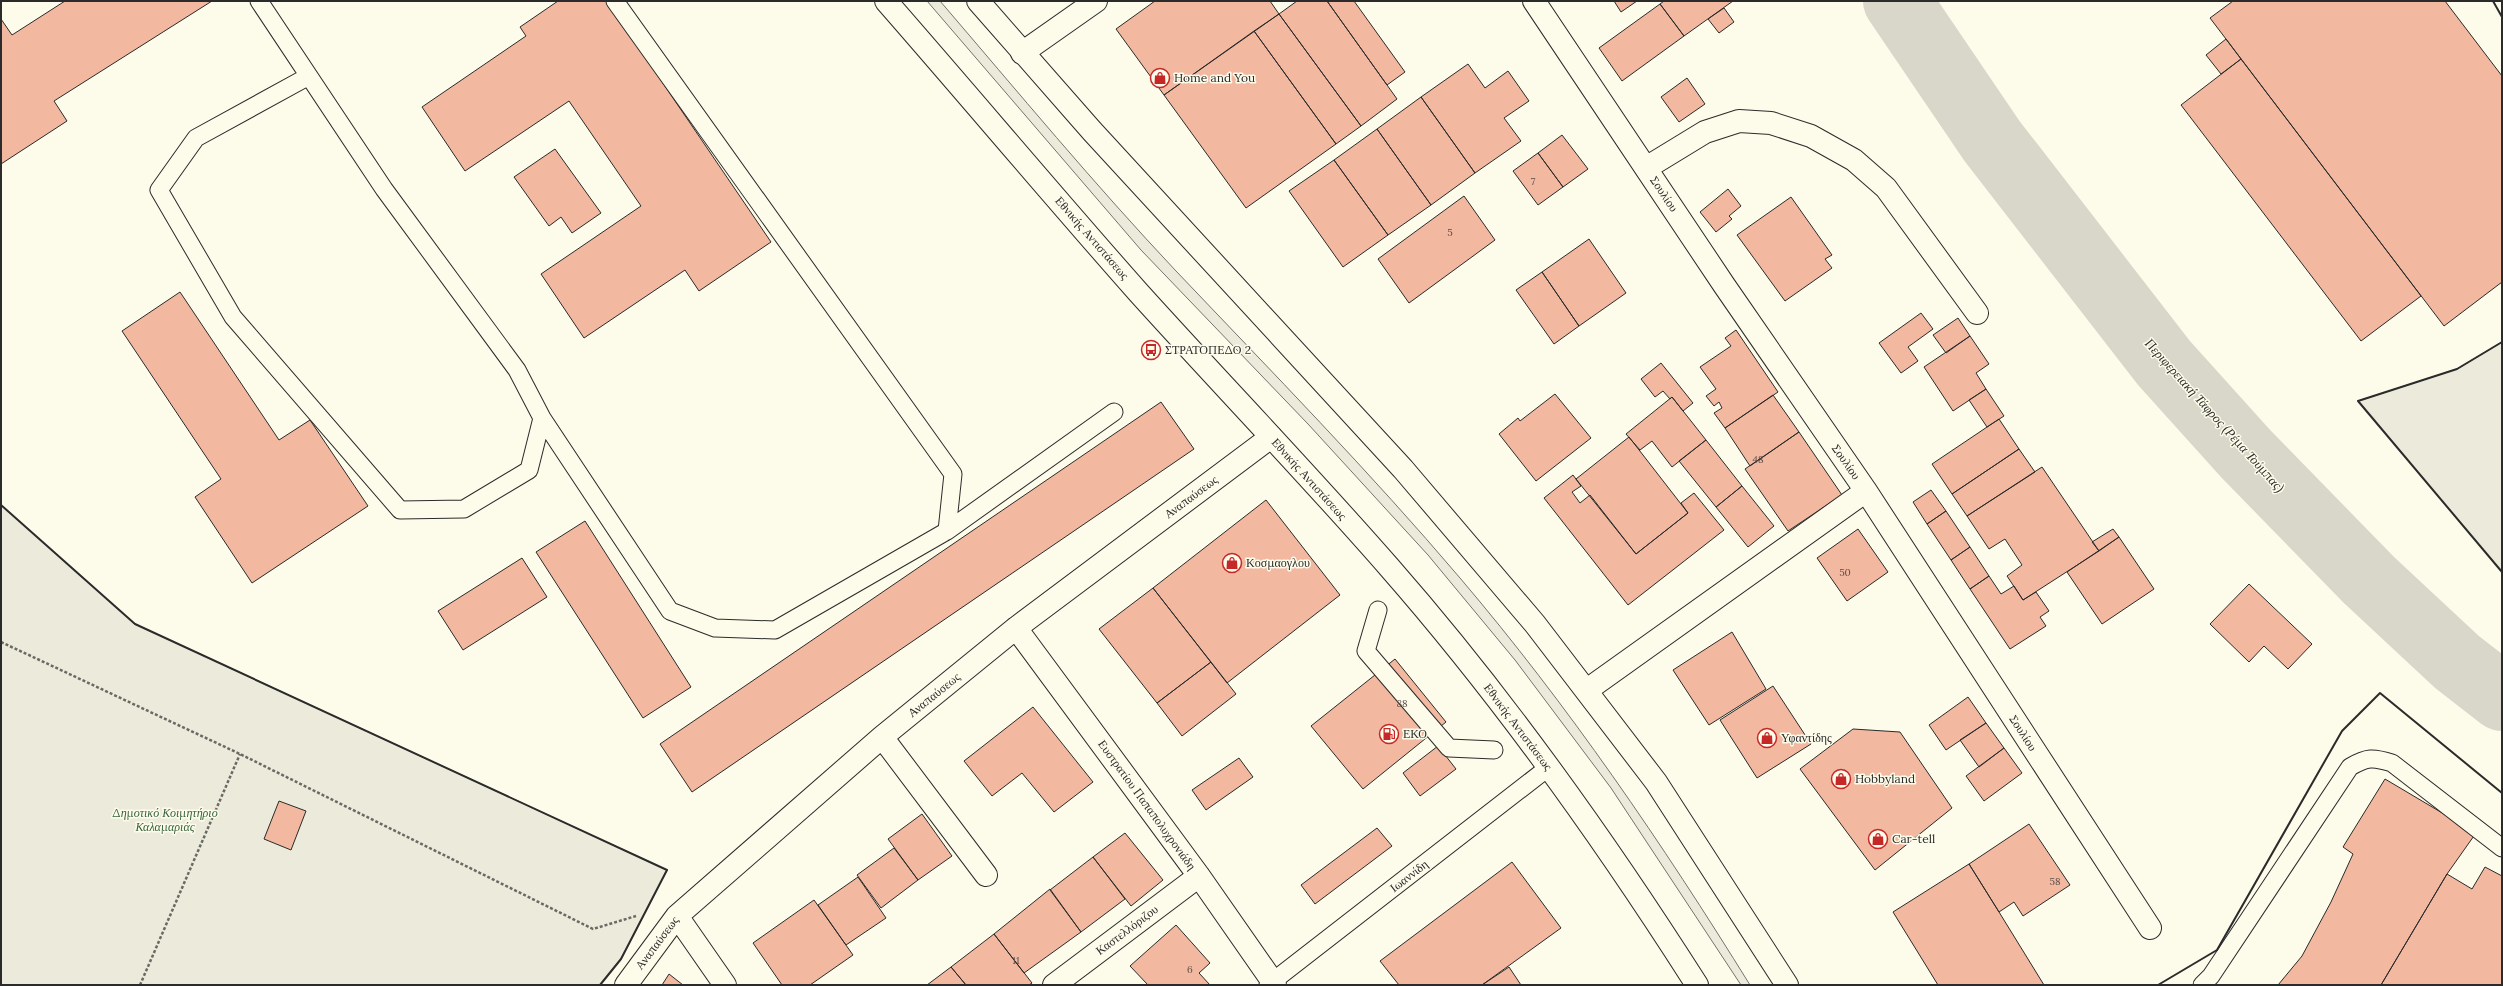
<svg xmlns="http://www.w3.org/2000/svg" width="2503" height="986" viewBox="0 0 2503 986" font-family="Lora,serif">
<rect width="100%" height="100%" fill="#fdfbea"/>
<path fill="#ecebdb" stroke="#74746e" d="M927,1H940C1018,92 1094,184 1176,271C1272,372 1370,472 1460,578C1568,705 1662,843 1750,985H1741L1611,788L1515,660L1428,555L1308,424L1141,250Z
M1,505L135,624L667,870L621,959L600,985H1Z"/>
<path fill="#eceadb" stroke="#74746e" d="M2502,342V572L2358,401L2457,369Z"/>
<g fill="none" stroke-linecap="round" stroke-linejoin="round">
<path stroke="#d8d7c9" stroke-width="68" d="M1897,1L1992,141L2164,363L2246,454L2369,580L2457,662L2502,697"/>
</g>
<path fill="#f2b8a0" stroke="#2b2b2b" d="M65,1H212L54,101L67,121L1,164V19L12,35Z
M558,1H607L771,242L699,291L685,270L584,338L541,274L641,206L569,101L465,171L422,107L526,36L520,27Z
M1155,1H1270L1279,14L1164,95L1116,29Z
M1297,1H1327L1397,99L1361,126L1279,14Z
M1327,1H1354L1405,72L1387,85Z
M1614,1H1637L1621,12Z
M1664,1H1733L1684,36L1660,4Z
M2233,1H2445L2502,76V282L2444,326L2210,18Z
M1660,4L1684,36L1622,81L1599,48Z
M1724,8L1734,22L1719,33L1708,19Z
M1279,14L1361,126L1336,144L1254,31Z
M1254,31L1336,144L1246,208L1164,95Z
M2226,39L2241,59L2221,74L2206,55Z
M2241,59L2421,296L2361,341L2181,105Z
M1468,64L1485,88L1508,71L1529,101L1504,118L1521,141L1475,173L1421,97Z
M1687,78L1705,104L1679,122L1661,97Z
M1421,97L1475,173L1431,205L1377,129Z
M1377,129L1431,205L1388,235L1334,160Z
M1562,135L1588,169L1563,187L1538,153Z
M555,149L601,213L572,233L561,217L549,226L514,177Z
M1538,153L1563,187L1538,205L1513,171Z
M1334,160L1388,235L1343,267L1289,191Z
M1728,189L1741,206L1729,216L1732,219L1716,232L1700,212Z
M1464,196L1495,240L1409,303L1378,259Z
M1791,197L1832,255L1825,259L1832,268L1785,301L1737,235Z
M1589,239L1626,293L1579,326L1542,272Z
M1542,272L1579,326L1554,344L1516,290Z
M180,292L279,440L310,420L368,506L252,583L195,497L221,479L122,331Z
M1921,313L1933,329L1908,347L1918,361L1901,373L1879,343Z
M1958,318L1970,336L1946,353L1933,335Z
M1736,330L1778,392L1725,428L1714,413L1722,408L1719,402L1714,406L1706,396L1716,389L1700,367L1731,346L1725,338Z
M1970,336L1989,364L1976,373L1986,389L1953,411L1924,367Z
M1661,363L1693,403L1683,411L1672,397L1670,399L1663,391L1655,397L1641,379Z
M1986,389L2004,416L1987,427L1969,400Z
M1555,394L1591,438L1536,481L1499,434L1518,418L1520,421Z
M1773,395L1799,432L1750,466L1725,428Z
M1672,397L1706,440L1672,467L1652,441L1640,450L1626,434Z
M1161,402L1194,449L692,792L660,744Z
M1999,419L2019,449L1952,494L1932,464Z
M1799,432L1842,495L1788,531L1745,469Z
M1629,437L1688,513L1636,554L1576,479Z
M1706,440L1742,486L1716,507L1679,461Z
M2019,449L2035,472L1967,516L1952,494Z
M2042,467L2099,551L2023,600L2007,576L2022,565L2005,539L1989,549L1967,516Z
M1573,475L1581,486L1572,492L1580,503L1590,495L1636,554L1688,513L1681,503L1694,493L1724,530L1628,605L1544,498Z
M1742,486L1774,526L1748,547L1716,507Z
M1931,490L1946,511L1927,524L1913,502Z
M1266,500L1340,595L1227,683L1153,588Z
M1946,511L1970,547L1951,560L1927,524Z
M585,521L691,687L643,718L536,552Z
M1858,529L1888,572L1847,601L1817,558Z
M2113,529L2119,537L2099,551L2092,542Z
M2119,537L2154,589L2102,624L2067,572Z
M1970,547L1989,576L1970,589L1951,560Z
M522,558L547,597L463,650L438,611Z
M1989,576L2001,594L2014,586L2023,600L2036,592L2049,611L2040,617L2046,626L2010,649L1970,589Z
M2249,584L2312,644L2288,669L2264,646L2249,662L2210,624Z
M1153,588L1211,662L1157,703L1099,629Z
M1732,632L1766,689L1709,725L1673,670Z
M1395,659L1446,722L1363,789L1311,726Z
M1211,662L1236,694L1182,736L1157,703Z
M1773,686L1811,744L1757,778L1720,720Z
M1968,697L1986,723L1946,750L1929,725Z
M1033,707L1093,782L1054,812L1022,773L992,796L964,761Z
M1986,723L2004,748L1979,767L1960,740Z
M1853,729L1900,732L1952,808L1875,870L1800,769Z
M1438,746L1456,769L1420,796L1403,773Z
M2004,748L2022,773L1984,801L1966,776Z
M1239,758L1253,777L1206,810L1192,790Z
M2385,779L2476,833L2447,874L2381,985H2278L2302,956L2331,902L2353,854L2343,847Z
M279,801L306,811L291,850L264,839Z
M922,814L952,856L918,880L888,839Z
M2029,824L2070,885L2023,916L2014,902L1999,912L1969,864Z
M1377,828L1392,846L1315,904L1301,885Z
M1125,833L1163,880L1131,906L1093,857Z
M894,848L918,880L881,908L857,875Z
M1093,857L1125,899L1081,932L1050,890Z
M1512,862L1561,928L1482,985H1399L1380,961Z
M1969,864L1999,912L2044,985H1938L1893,912Z
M2485,867L2502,876V985H2381L2447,874L2472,889Z
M858,877L886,918L846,945L818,905Z
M1050,889L1081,932L1024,973L994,934Z
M814,900L853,955L810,985H782L753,943Z
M1176,925L1210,963L1199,973L1210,985H1148L1130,966Z
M994,934L1032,983L1029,985H966L951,967Z
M951,967L966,985H927Z
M1509,967L1521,985H1482Z
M669,974L683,985H662Z"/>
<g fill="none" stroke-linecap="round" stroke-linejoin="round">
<defs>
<path id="service" d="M259,1L384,189L517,370L542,418L529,470L464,509L400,510L233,317L159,190L196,138L309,76
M542,418L670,611L715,628L775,630L947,531L953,474L615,1
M947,531L1114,412
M1378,610L1366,651L1449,748L1494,750
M1268,985L1549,767
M2202,985L2211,976L2350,767C2367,757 2373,757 2392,763L2502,848"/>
<path id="minor" d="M1534,1L1724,285L1866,491L2150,928
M1022,53L1096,1
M1646,168L1705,132L1739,121L1771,123L1811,136L1854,160L1886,188L1977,313
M1016,628L1199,876L1275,985
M1587,690L1866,491
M882,737L986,875
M677,916L725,985
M626,985L677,916L882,737L1016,628L1271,437
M1054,985L1199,876"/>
<path id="primary" d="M886,1C970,97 1053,196 1138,292C1221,384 1307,473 1389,567C1503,697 1604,839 1697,985
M978,1L1092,131L1403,469L1535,624L1656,782L1787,985"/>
</defs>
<use href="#service" stroke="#2b2b2b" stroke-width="19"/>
<use href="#minor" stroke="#2b2b2b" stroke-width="24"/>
<use href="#primary" stroke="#2b2b2b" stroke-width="24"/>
<path stroke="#6a6964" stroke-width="2.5" stroke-dasharray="3 2" stroke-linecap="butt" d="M1,642L240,754L593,929L636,916
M140,985L240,754"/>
<use href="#service" stroke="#fdfbea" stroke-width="17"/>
<use href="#minor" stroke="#fdfbea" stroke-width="22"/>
<use href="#primary" stroke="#fdfbea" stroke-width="22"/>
<path stroke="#2b2b2b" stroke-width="2" d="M2493,1L2502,17
M2502,342L2457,369L2358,401L2502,572
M1,505L135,624L667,870L621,959L600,985
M2158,985L2217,950L2342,731L2380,693L2502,793"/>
</g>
<defs>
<symbol id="shop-ring" viewBox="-11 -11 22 22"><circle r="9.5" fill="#fdfbea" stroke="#c62828" stroke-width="1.5"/><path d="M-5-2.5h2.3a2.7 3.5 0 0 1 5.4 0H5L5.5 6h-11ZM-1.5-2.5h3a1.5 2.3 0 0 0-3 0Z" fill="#c62828"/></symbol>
<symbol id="bus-ring" viewBox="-11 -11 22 22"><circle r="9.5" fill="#fdfbea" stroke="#c62828" stroke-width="1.5"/><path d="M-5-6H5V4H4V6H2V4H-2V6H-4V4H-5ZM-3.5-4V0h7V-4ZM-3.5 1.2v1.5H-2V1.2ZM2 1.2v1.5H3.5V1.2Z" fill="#c62828"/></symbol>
<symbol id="fuel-ring" viewBox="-11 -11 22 22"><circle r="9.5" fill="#fdfbea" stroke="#c62828" stroke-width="1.5"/><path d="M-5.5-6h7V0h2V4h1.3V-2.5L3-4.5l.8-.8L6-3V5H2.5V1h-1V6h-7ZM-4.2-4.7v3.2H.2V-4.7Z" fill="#c62828"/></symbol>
</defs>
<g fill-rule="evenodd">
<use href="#shop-ring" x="1149" y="67" width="22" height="22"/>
<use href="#bus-ring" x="1140" y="339" width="22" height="22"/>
<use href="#shop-ring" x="1221" y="552" width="22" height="22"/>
<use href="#fuel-ring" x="1378" y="723" width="22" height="22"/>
<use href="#shop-ring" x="1756" y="727" width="22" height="22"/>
<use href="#shop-ring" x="1830" y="768" width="22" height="22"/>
<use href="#shop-ring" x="1867" y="828" width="22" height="22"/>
</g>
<g text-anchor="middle" stroke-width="3" stroke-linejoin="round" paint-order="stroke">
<g font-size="10" fill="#5d4e48">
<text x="1533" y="185">7</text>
<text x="1450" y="236">5</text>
<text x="1758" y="463">48</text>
<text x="1845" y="576">50</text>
<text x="1402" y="707">88</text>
<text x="2055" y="885">58</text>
<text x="1016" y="964">11</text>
<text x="1190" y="973">6</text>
</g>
<g font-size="12" fill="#2b2b2b" stroke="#fdfbea" text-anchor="start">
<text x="1174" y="82">Home and You</text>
<text x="1165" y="354">ΣΤΡΑΤΟΠΕΔΟ 2</text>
<text x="1246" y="567">Κοσμαογλου</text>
<text x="1403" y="738">ΕΚΟ</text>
<text x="1781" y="742">Υφαντίδης</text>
<text x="1855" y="783">Hobbyland</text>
<text x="1892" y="843">Car-tell</text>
</g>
<g font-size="12" fill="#2b2b2b" stroke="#fdfbea">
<text transform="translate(1664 194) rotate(56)" y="4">Σουλίου</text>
<text transform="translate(1092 238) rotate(49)" y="4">Εθνικής Αντιστάσεως</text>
<text transform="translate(1846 462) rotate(55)" y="4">Σουλίου</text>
<text transform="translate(1309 479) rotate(48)" y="4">Εθνικής Αντιστάσεως</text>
<text transform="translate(1191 497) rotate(-37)" y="4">Αναπαύσεως</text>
<text transform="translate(934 695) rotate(-39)" y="4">Αναπαύσεως</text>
<text transform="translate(1518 727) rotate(53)" y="4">Εθνικής Αντιστάσεως</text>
<text transform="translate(2023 733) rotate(57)" y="4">Σουλίου</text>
<text transform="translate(1147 805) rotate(54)" y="4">Ευστρατίου Παπαπολυχρονιάδη</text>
<text transform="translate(1409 876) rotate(-38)" y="4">Ιωαννίδη</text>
<text transform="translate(1127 930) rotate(-37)" y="4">Καστελλόριζου</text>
<text transform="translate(657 943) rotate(-53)" y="4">Αναπαύσεως</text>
</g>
<g font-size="12" font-style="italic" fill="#34623c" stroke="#fdfbea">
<text x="165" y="817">Δημοτικό Κοιμητήριο<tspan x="165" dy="14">Καλαμαριάς</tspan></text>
</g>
<g font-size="13" font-style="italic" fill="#2b2b2b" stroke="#fdfbea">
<text transform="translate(2215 415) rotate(48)" y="5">Περιφερειακή Τάφρος (Ρέμα Τούμπας)</text>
</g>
</g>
<rect width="2503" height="986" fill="none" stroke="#2b2b2b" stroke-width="4"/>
</svg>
